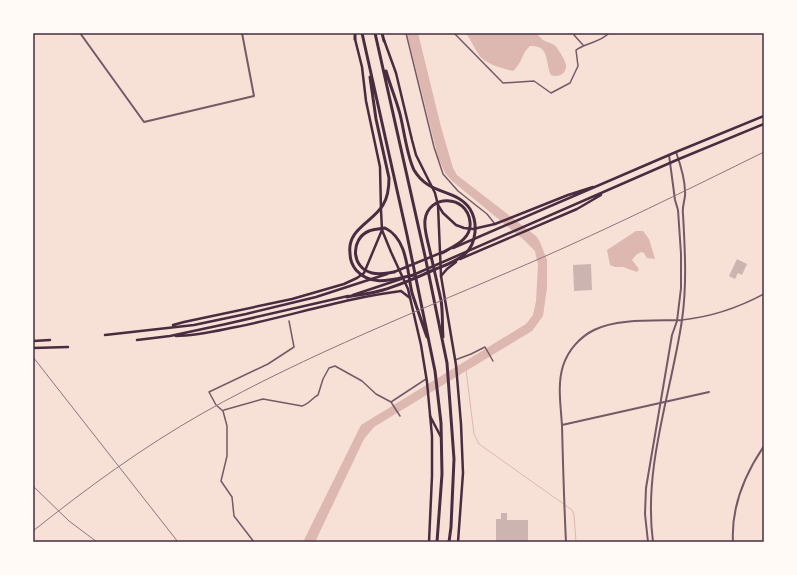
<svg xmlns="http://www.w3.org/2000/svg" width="797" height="575" viewBox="0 0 797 575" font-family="'Noto Sans',sans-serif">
<rect width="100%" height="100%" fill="#f7e1d7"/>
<path fill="#dcb8b0" d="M407,33H418L441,127L453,168L457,175L536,236L540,242L547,260V288L543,316L532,331L374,427L364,439L315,542H303L361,425L526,324L533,315L536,301L538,265L535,251L524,240L452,181L445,173L438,157Z
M466,33H536C538,35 541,38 543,40C548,43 554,43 557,48C560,52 565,60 566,65C567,74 558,78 551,75C545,62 550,45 530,46C521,54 523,62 513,71C503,69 485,64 479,55C474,48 471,40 466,33Z
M636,231H643L649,239L655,259L647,258L644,253L641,252L636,255L632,260L639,269L637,272L623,267H615L610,265L607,250Z"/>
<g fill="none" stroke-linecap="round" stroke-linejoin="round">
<path stroke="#dcb8b0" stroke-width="1" d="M466,369L474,434L479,444L572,510L574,515L576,542"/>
</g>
<path fill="#ccb4b1" d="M737,259L747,264L742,275L738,273L735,279L729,276Z
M591,264L592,290L574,291L573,265Z
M501,513H507V520H528V542H496V519H501Z"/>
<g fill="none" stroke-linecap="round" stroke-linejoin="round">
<path stroke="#755966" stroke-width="1.5" d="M406,33L434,147L443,174L458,191L487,214L495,224
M454,33L503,83L534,81L551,93L570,83L578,66L576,50C586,43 601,42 609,33
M575,33L574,35L583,45
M682,320C711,317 738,308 764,294
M455,360L471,354L485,347L493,361
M391,402L426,379
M224,410L263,399L302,406C309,404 312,398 318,395L323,379L329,368L335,366L362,381L376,394L391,402L400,416
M254,542L234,516L232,497L221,481L227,456V426L223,411L216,405L209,392L268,364L294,347L289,321"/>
<path stroke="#755966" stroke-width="2" d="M80,33L144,122L254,96L242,33
M562,425L709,392
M566,542C564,503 563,465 562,426C561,407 557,385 563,366C568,350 580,337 594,330C617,318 657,321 682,320
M648,542L645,514L646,488L672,335L677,321L681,288V254L678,210L675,200L669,155
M653,542C643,467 671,394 682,320C687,285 685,250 683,214C682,208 684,203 685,196C686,182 681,166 676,152
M733,542C731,507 745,474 764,446"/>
<path stroke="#4a2c40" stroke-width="2.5" d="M355,39L362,67L366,101L380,167L381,210L382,230L391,252L408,289L421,345L427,382L432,436V476L429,542
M384,40L396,73L412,140L416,155L435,193L438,205L441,276L456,365L461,424L463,473L458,542"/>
<path stroke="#4a2c40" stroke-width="2.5" d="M438,205L443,213L456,225L464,228L473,229L495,224L568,195L593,187
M453,248L676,152L764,116
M460,259L577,209L601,195
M394,272L443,252
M413,275L679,159L764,124
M441,276L447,269L456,262
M353,295L401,279
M173,325L184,322L292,299L344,284L357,278L364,273L382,230
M105,335L194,325L246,314L316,297L387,274
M176,336C196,336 216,331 236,327C291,316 345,298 401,291L410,298
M137,340L170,336L226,324L348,296
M33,341L50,340
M33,348L68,347
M430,416L441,437"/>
<path stroke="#4a2c40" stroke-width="3" d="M355,33V39
M362,33L407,235L435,371L441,423L442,474L437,542
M375,33L425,256L447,363L454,459L451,527L449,542
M382,33L384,41
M370,77L376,119L389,178C389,187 388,197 383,205C373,222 347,229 350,253C350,260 352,265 356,270C372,288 394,279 414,275
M442,253C454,246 472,239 470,222C467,194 428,194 425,220C424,229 427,238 429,247C433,265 437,282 441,300C443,312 442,325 443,337
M394,272C387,273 380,275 372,273C351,268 350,239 369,231C374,229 379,229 385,228C408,239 407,272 412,293C417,308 422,323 427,337
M347,297C357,295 369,294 379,291C399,286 417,277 436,269C446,265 457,261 465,254C477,243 478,222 470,209C456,188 429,196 414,170C407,156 404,130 400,114C396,99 390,85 386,71"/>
<path stroke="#8f747c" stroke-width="1" d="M33,357L178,542
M33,486L69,521L97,542
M33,531C87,488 143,447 203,413C308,354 421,310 532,262C610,228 687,190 764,152"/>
</g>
<rect width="797" height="575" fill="none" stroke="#fffaf5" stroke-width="68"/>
<rect x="34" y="34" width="729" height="507" fill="none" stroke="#4a2c40" stroke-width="1.5"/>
</svg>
